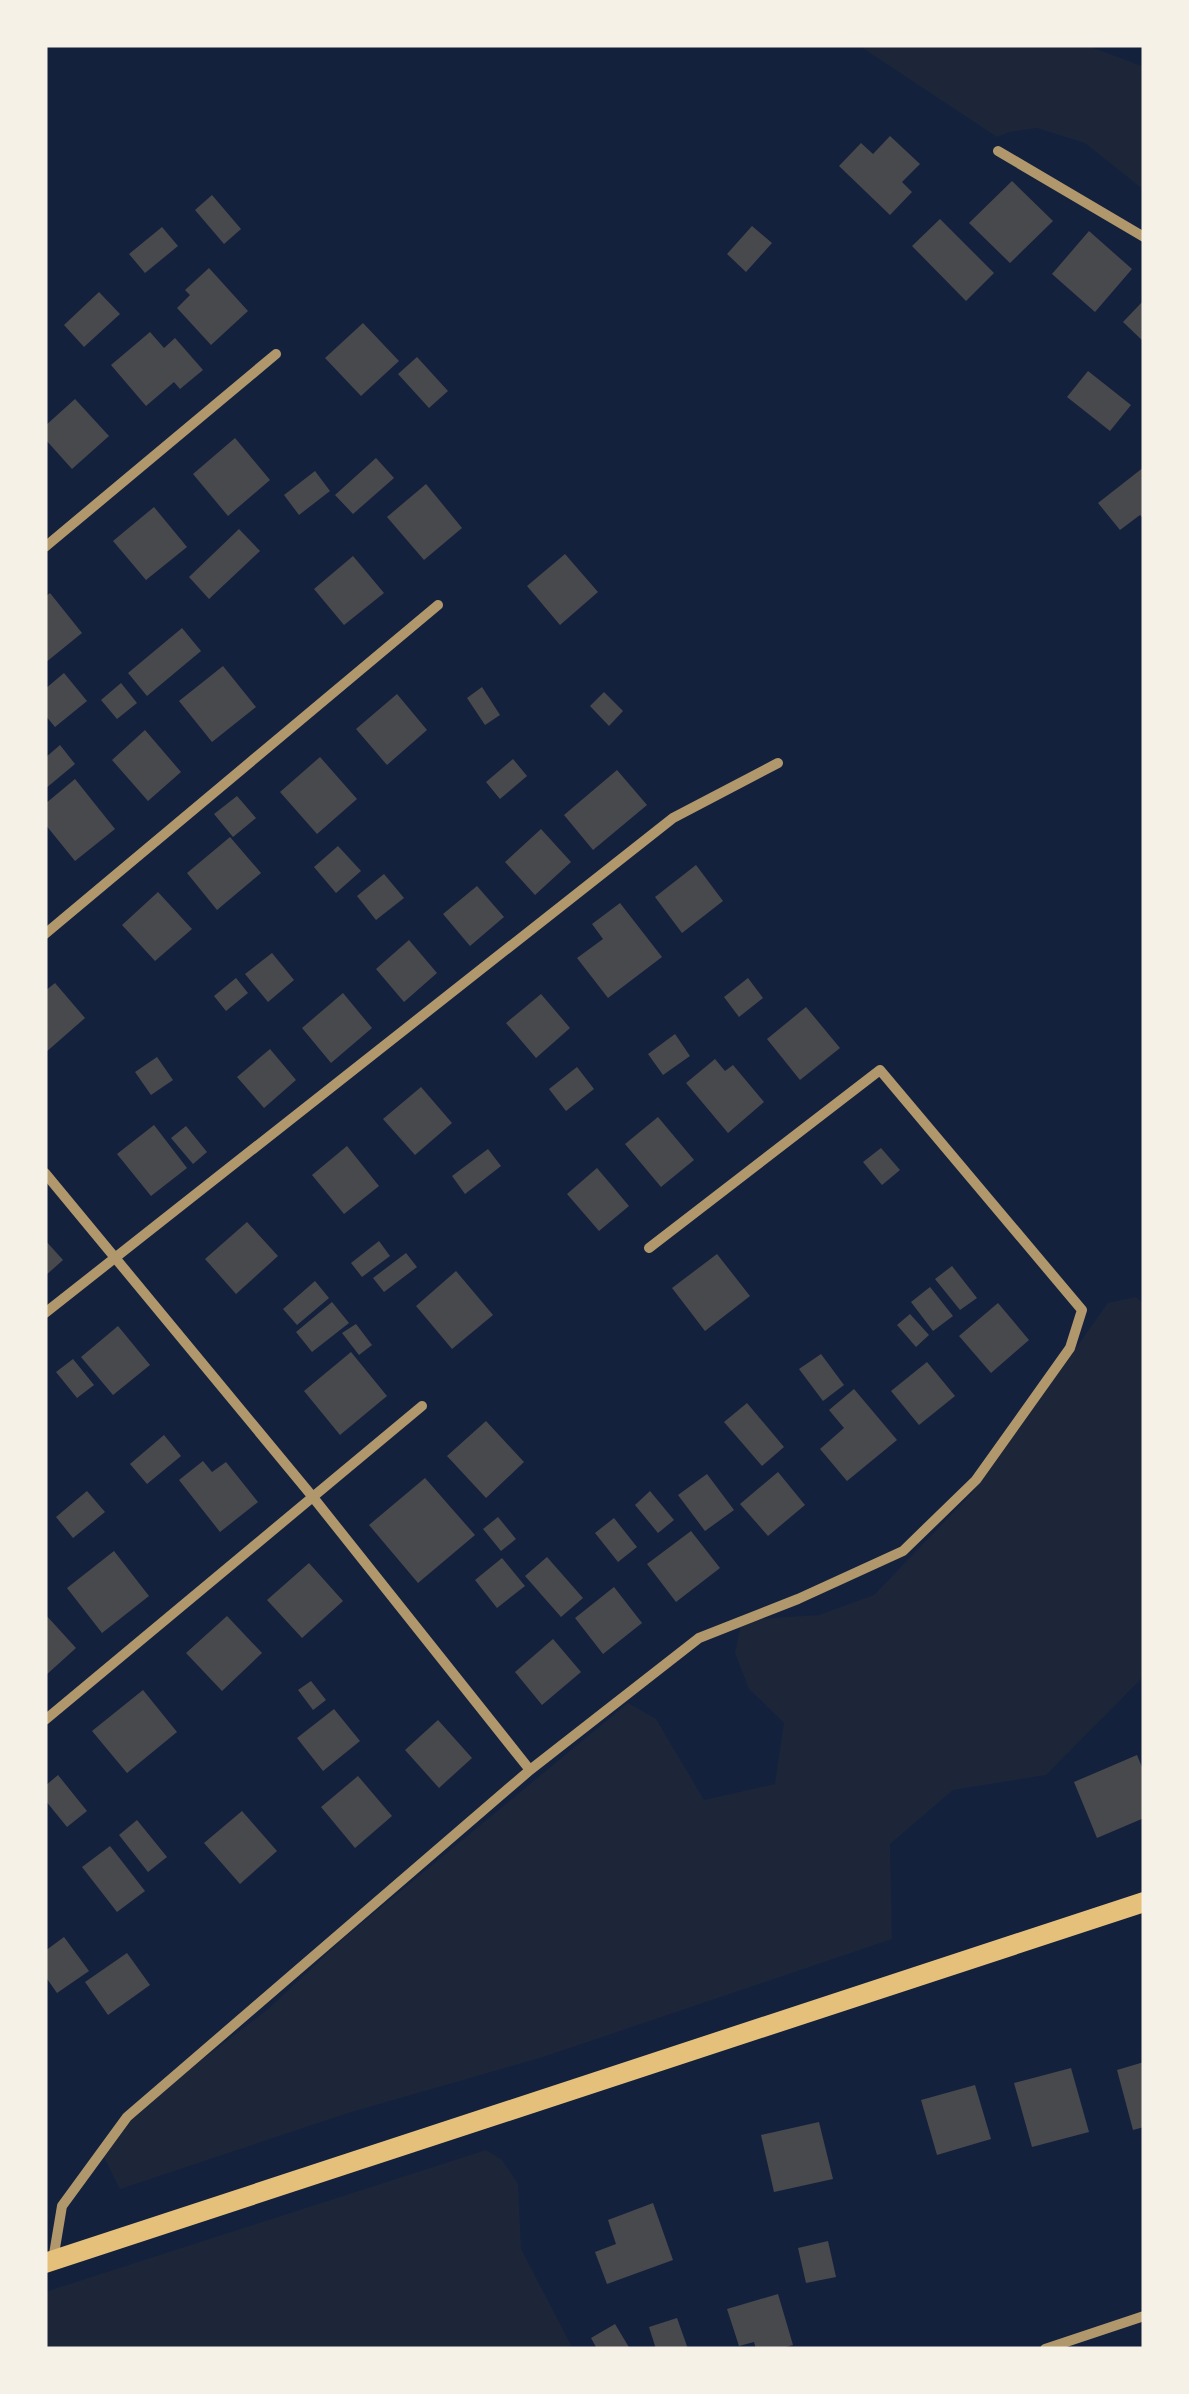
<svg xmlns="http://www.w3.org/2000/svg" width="1189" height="2394" viewBox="0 0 1189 2394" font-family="'Golos Text',sans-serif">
<rect width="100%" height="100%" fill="#14213d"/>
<path fill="#1d2539" d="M858,45H1086L1144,67V190L1085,143L1037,128L1009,132L997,137Z
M1136,1297L1144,1304V1676L1046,1775L953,1790L890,1844L892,1939L543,2057L348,2113L120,2189L103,2155L127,2117L267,2010L345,1937L628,1703L656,1719L704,1800L775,1784L784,1723L749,1689L735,1653L742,1620L819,1615L874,1595L971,1494L1108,1303Z
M486,2150L502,2160L518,2184L521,2249L573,2349H45V2292Z"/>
<path fill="#48494c" d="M890,136L920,164L902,182L912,192L890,215L839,166L861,143L873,154Z
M1012,181L1053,221L1010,263L969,223Z
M212,195L241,229L224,244L195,210Z
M940,219L994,273L966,301L912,246Z
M752,226L772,243L746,272L727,254Z
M162,227L178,246L145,273L129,254Z
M1089,231L1132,269L1095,312L1052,274Z
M209,268L248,311L211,345L177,308L190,295L185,290Z
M99,292L120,314L84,347L64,325Z
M1144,300V342L1123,322Z
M363,323L399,361L361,396L325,358Z
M150,332L164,348L175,338L203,370L180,389L174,382L146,406L111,365Z
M417,357L448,391L429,408L398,374Z
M1088,371L1131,405L1110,431L1067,397Z
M75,399L109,436L72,469L45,439V426Z
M235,438L270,480L228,516L193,474Z
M376,458L394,478L353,514L335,495Z
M1144,467V520L1140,515L1120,530L1098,503Z
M315,471L330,491L299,515L284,495Z
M426,484L462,528L424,560L387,517Z
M154,507L187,547L146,580L113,541Z
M239,529L260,551L209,599L189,577Z
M565,554L598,592L560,625L527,586Z
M353,556L384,593L344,625L314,589Z
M50,593L82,633L45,663V597Z
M182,628L201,651L147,696L128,673Z
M223,666L256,707L212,742L179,701Z
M64,673L87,701L55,727L45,715V689Z
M121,683L137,703L117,719L101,700Z
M482,687L500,715L485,725L467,698Z
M604,692L623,711L609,726L590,706Z
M397,694L427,730L387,765L356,729Z
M145,730L181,772L148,801L112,760Z
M60,745L75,764L45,789V758Z
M320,757L357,799L317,834L280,792Z
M513,759L527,776L500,799L486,782Z
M617,770L647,805L593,850L564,815Z
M75,779L115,829L75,861L45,824V804Z
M237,796L256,818L233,837L214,814Z
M541,829L571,862L535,895L505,862Z
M230,837L261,873L217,910L187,873Z
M338,846L361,871L336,893L314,867Z
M696,865L723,901L682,933L655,897Z
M384,874L404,898L376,920L357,896Z
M477,886L504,917L470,946L443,914Z
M158,892L192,929L155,961L122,925Z
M620,903L662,957L608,998L577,958L603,939L592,924Z
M409,940L437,973L404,1002L376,969Z
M272,953L294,980L268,1002L245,974Z
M236,978L248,993L226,1011L214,996Z
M748,978L763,998L739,1017L724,997Z
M55,983L85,1018L45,1053V991Z
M343,993L372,1028L331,1063L302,1028Z
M541,994L570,1028L536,1058L506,1023Z
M806,1007L840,1048L800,1080L767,1039Z
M675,1034L690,1056L663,1075L648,1054Z
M270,1049L296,1080L264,1108L237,1077Z
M157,1057L173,1080L151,1095L135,1072Z
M715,1059L725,1071L733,1065L764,1102L728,1133L686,1083Z
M577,1067L594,1089L566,1111L549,1089Z
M421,1087L452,1123L415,1155L383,1119Z
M658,1117L694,1160L661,1187L625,1144Z
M154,1125L187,1168L151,1196L117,1154Z
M186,1126L207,1152L193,1164L171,1138Z
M347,1146L379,1186L344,1214L312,1175Z
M881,1148L900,1170L882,1185L863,1162Z
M488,1149L501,1166L465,1194L452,1176Z
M597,1168L629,1206L599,1231L567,1194Z
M247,1222L278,1256L236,1294L205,1259Z
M45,1240L63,1260L45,1276Z
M379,1241L390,1256L362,1277L351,1263Z
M406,1253L417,1267L384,1292L373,1278Z
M717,1254L750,1296L705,1331L672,1288Z
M952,1266L977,1298L960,1310L935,1279Z
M456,1271L493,1315L452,1349L416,1306Z
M315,1281L329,1298L297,1325L283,1309Z
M930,1287L953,1316L933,1331L911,1302Z
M332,1302L349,1323L312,1352L296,1332Z
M998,1303L1029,1340L991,1373L959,1336Z
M910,1314L929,1335L916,1347L897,1325Z
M356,1324L372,1345L359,1355L342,1333Z
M118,1326L150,1365L113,1395L81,1357Z
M351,1352L387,1396L340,1435L304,1391Z
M821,1354L844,1385L823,1401L799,1369Z
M73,1359L94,1385L77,1398L56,1372Z
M927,1362L955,1396L919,1425L891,1391Z
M854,1389L897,1440L847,1481L820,1449L844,1428L829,1410Z
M747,1403L784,1447L762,1466L724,1422Z
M486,1421L524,1462L486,1498L447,1456Z
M164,1435L181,1456L147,1484L130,1464Z
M203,1461L212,1472L226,1462L258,1502L220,1532L179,1480Z
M778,1472L805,1505L768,1536L740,1504Z
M707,1474L734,1510L705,1531L678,1495Z
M425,1478L475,1535L418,1583L369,1525Z
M87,1491L105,1512L73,1538L56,1517Z
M650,1491L674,1520L658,1533L635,1505Z
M498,1517L516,1539L501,1551L483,1529Z
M614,1518L637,1547L618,1562L595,1533Z
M691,1531L720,1568L676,1602L647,1564Z
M114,1551L149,1596L102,1633L67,1588Z
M547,1557L583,1598L561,1617L525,1576Z
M502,1558L525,1586L497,1608L475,1580Z
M309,1563L343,1601L302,1638L267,1600Z
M614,1587L642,1623L603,1654L575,1618Z
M45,1614L76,1648L45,1676Z
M227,1616L262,1653L222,1691L186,1653Z
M553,1639L581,1672L542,1705L515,1672Z
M311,1681L326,1700L313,1710L298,1690Z
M143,1690L177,1732L127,1773L92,1731Z
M334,1709L360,1741L323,1771L297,1738Z
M438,1720L472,1758L439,1788L405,1750Z
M1137,1755L1144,1772V1818L1097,1838L1074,1782Z
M58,1775L87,1811L67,1827L45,1800V1786Z
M358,1776L392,1816L355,1848L321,1807Z
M242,1811L277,1851L240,1884L204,1843Z
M137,1820L167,1857L148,1872L119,1835Z
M110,1846L145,1891L117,1912L82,1867Z
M64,1937L89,1971L57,1993L45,1976V1951Z
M127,1953L150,1985L108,2015L85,1982Z
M1144,2062V2127L1133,2130L1117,2070Z
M1071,2068L1089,2132L1032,2147L1014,2083Z
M975,2085L991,2139L937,2155L921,2100Z
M819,2122L833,2179L774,2192L761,2135Z
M653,2203L673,2260L607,2284L595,2252L616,2244L608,2220Z
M828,2241L836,2277L806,2283L798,2248Z
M778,2294L793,2345L779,2349H756L754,2342L739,2346L727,2309Z
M677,2318L688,2349H656L649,2327Z
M615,2324L630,2349H597L591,2338Z"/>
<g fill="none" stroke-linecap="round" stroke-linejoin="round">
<path stroke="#b1986c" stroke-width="10" d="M998,151L1144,237
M45,547L276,354
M45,934L438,605
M45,1173L312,1496L530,1770
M45,1313L673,818L778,763
M45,1720L422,1406
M53,2260L62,2206L127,2117L530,1770L699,1638L798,1599L903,1551L976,1480L1070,1348L1082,1310L880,1070L649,1248
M1045,2349L1144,2316"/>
<path stroke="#e5c07b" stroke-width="20" d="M45,2263L1144,1902"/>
</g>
<rect width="1189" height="2394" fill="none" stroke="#f6f1e7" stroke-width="95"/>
</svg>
